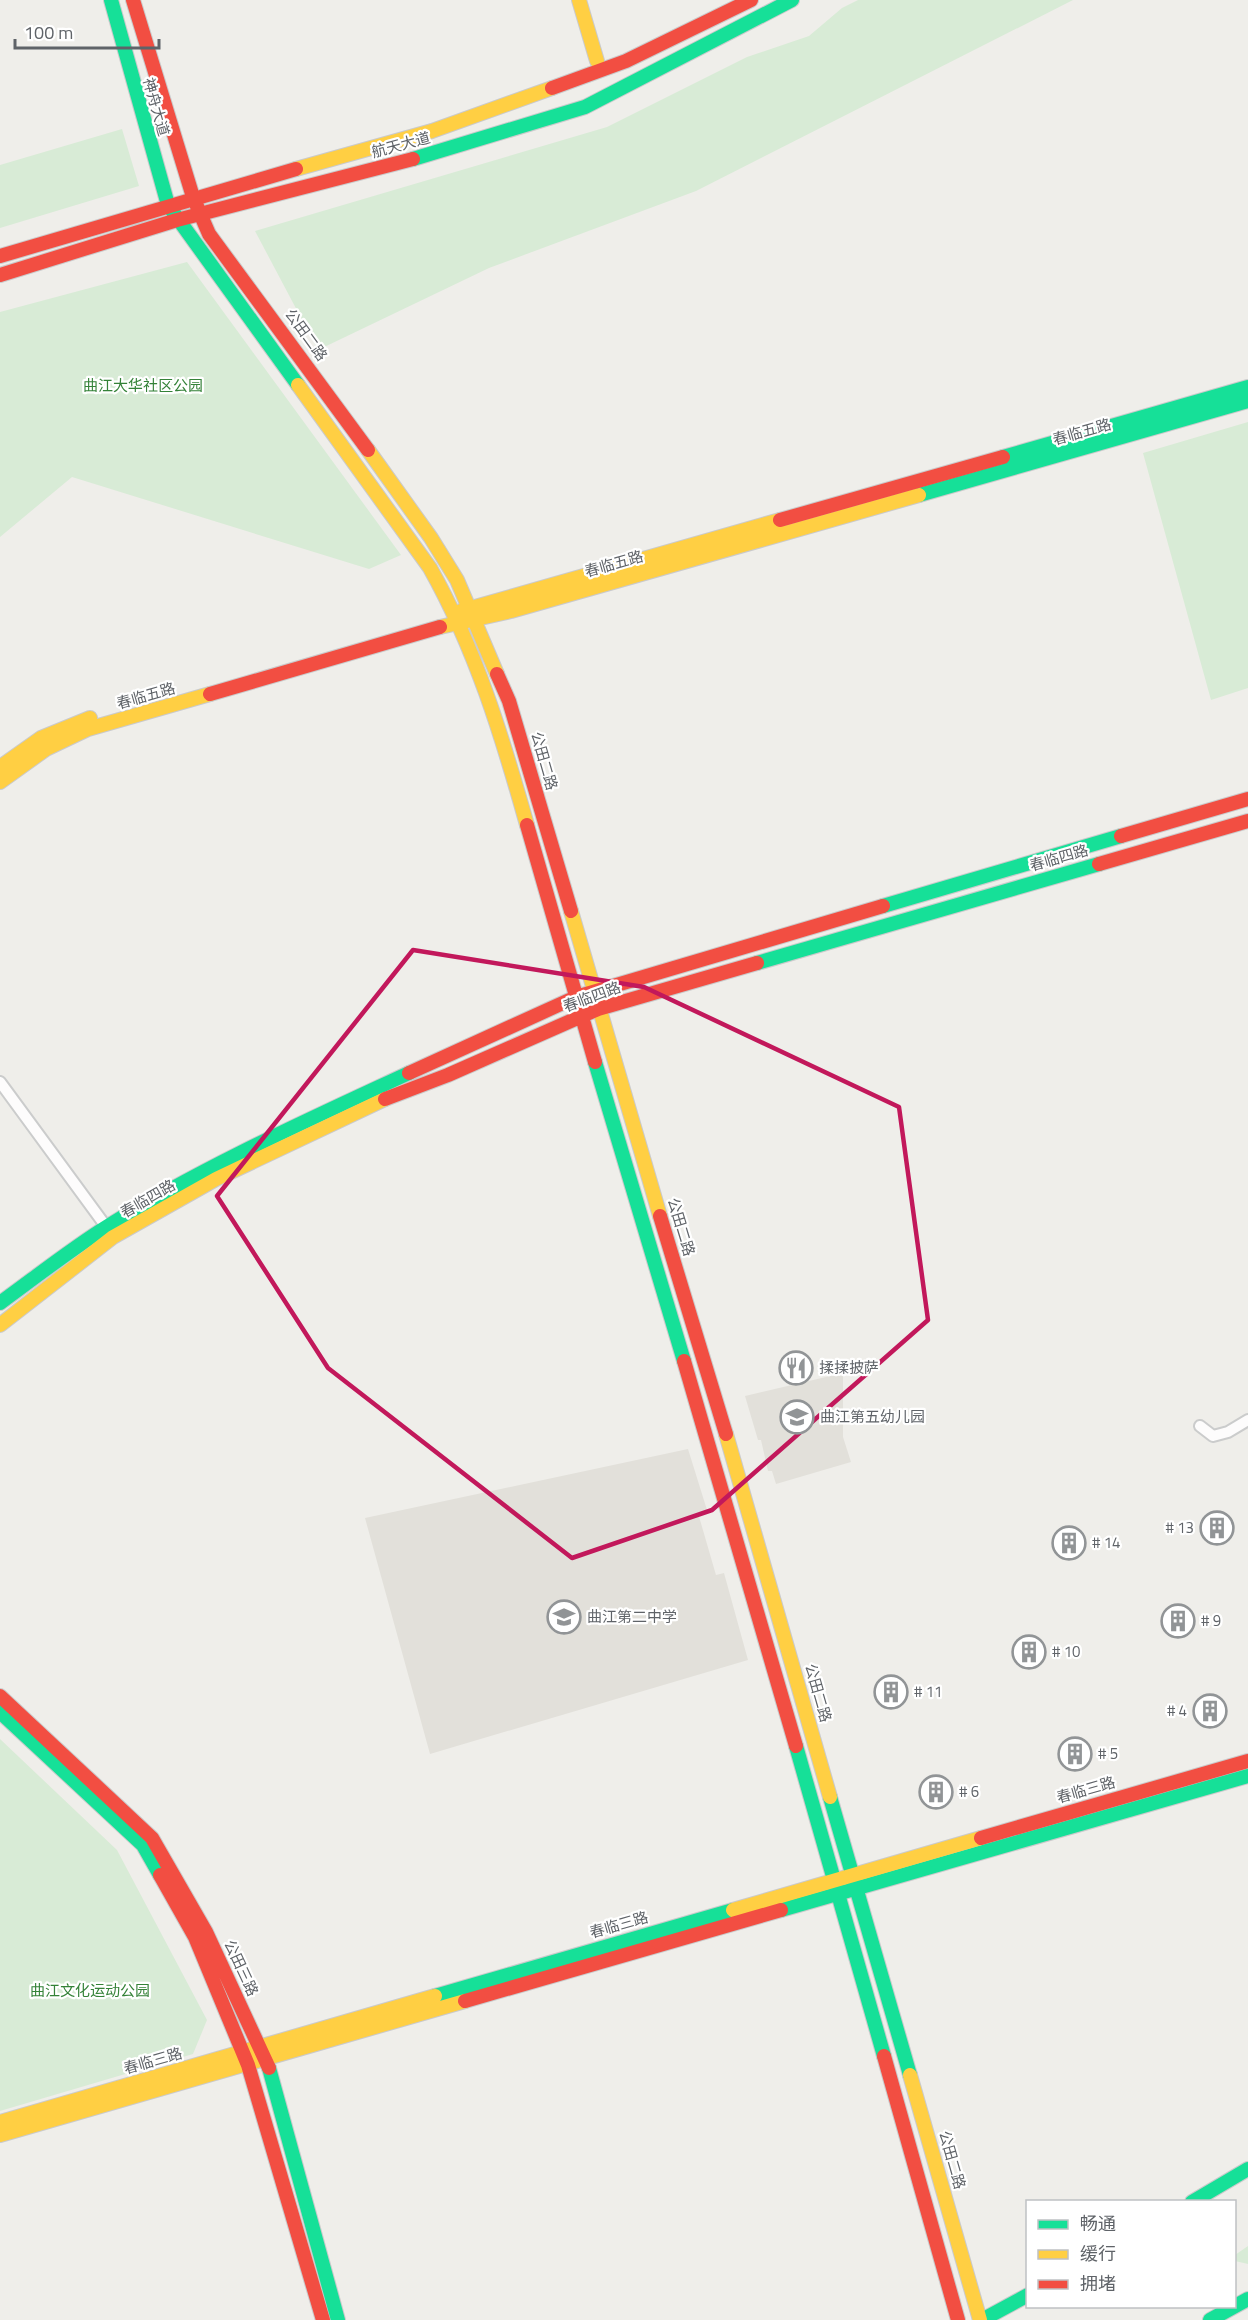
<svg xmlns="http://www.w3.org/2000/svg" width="1248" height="2320" viewBox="0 0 1248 2320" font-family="'Titillium Web','Noto Sans SC',sans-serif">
<rect width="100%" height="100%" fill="#efeeea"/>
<path fill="#e2e0da" d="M843,1373V1437L851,1462L776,1484L772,1471H768L761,1440H758L745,1396Z
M688,1449L707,1510L698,1513L716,1575L724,1573L748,1660L430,1754L365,1518Z"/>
<path fill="#d8ebd6" d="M858,0H1073L696,191L489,268L318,350L255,231L607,127L747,57L809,36L842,8Z
M122,129L139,186L0,228V165Z
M187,262L401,555L369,569L72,477L0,537V312Z
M1248,422V688L1211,700L1143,453Z
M0,1739L117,1850L207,2020L193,2054L0,2111Z
M1248,2246V2264L1235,2261V2255Z"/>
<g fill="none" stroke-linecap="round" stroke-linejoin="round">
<defs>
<path id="street" d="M0,1082L110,1232
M1200,1426L1213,1436L1228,1432L1248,1420"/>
<path id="fast" d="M111,0L168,205L298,385
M413,159L585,107L792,0
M1003,457L1248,387
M919,495L1248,401
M883,906L1121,836
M757,963L1099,864
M595,1062L684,1361
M0,1303C36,1277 71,1249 108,1226C203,1167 308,1120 409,1073
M0,1712L143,1845L160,1875
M796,1746L884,2056
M830,1797L910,2075
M781,1910L1248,1776
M435,1996L733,1910
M269,2068L338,2320
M1192,2202L1248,2169
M982,2320L1028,2295
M1210,2320L1248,2299"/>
<path id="slow" d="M579,0L597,61
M296,169L432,131L552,88
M298,385L430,568C476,650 502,736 527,825
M368,450L431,538L457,580L497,674
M461,611L780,520
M440,627L511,611L919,495
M0,767L41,738L90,718
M0,782L46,749L88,729L210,694
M571,911L660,1216
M0,1325L113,1237L216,1179L385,1099
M726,1434L830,1797
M733,1910L981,1838
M910,2075L980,2320
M0,2122L435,1996
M0,2135L465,2001"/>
<path id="jam" d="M133,0L193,197L209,234L368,450
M552,88L626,61L751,0
M0,256L296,169
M0,275L177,220L413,159
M780,520L1003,457
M497,674L509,701L571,911
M210,694L440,627
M527,825L595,1062
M1121,836L1248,799
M1099,864L1248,821
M409,1073L576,997L883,906
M385,1099L448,1075L598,1009L757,963
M660,1216L726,1434
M684,1361L796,1746
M0,1696L152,1838L206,1932L269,2068
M981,1838L1248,1761
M160,1875L195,1937L248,2065L323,2320
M465,2001L781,1910
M884,2056L958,2320"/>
</defs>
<use href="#street" stroke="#cbcccc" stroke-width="14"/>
<use href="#fast" stroke="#cacacb" stroke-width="16"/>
<use href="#slow" stroke="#cacacb" stroke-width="16"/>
<use href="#jam" stroke="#cacacb" stroke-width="16"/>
<use href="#street" stroke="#fdfcfc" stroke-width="10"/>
<use href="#fast" stroke="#16e098" stroke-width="14"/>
<use href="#slow" stroke="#ffcf43" stroke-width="14"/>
<use href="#jam" stroke="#f24e42" stroke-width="14"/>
</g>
<path fill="none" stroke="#c2185b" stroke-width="4.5" stroke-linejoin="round" d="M413,950L644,987L899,1107L928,1320L712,1510L572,1558L328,1368L217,1196Z"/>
<defs>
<symbol id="restaurant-ring" viewBox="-11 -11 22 22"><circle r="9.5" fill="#fff" stroke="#919496" stroke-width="1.5"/><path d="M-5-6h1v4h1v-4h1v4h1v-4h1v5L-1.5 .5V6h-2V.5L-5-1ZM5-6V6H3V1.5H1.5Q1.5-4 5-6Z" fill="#919496"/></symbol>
<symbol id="school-ring" viewBox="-11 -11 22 22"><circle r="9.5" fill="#fff" stroke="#919496" stroke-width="1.5"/><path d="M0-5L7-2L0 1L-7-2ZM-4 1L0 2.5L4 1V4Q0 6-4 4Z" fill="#919496"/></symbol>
<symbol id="building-ring" viewBox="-11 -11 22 22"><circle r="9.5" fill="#fff" stroke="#919496" stroke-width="1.5"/><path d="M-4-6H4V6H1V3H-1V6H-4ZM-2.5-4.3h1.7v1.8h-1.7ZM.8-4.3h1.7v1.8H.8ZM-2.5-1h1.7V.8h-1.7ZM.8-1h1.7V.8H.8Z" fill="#919496"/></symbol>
</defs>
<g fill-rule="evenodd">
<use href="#restaurant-ring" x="777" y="1349" width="38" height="38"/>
<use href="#school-ring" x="778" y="1398" width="38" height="38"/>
<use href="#building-ring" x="1198" y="1509" width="38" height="38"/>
<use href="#building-ring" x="1050" y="1524" width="38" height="38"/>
<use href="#school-ring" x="545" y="1598" width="38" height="38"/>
<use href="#building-ring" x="1159" y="1602" width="38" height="38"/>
<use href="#building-ring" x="1010" y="1633" width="38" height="38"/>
<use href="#building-ring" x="872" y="1673" width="38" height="38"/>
<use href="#building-ring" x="1191" y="1692" width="38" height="38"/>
<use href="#building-ring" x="1056" y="1735" width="38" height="38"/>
<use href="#building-ring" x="917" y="1773" width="38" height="38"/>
</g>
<g text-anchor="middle" stroke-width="4.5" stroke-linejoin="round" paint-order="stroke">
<g font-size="15" fill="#5f6368" stroke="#fff">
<text transform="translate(156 107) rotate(74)" y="5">神舟大道</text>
<text transform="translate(401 145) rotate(-15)" y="5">航天大道</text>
<text transform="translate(306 335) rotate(54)" y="5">公田二路</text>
<text transform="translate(1082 432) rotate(-16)" y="5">春临五路</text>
<text transform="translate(614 564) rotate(-16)" y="5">春临五路</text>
<text transform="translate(146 696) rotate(-16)" y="5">春临五路</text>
<text transform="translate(544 761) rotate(74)" y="5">公田二路</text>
<text transform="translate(1059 858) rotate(-16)" y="5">春临四路</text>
<text transform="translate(592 997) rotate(-20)" y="5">春临四路</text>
<text transform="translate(148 1199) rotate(-30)" y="5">春临四路</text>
<text transform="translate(681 1227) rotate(73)" y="5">公田二路</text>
<text transform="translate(818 1693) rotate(74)" y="5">公田二路</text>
<text transform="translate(1086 1790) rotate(-16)" y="5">春临三路</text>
<text transform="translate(619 1925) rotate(-16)" y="5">春临三路</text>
<text transform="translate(241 1968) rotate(65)" y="5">公田三路</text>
<text transform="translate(153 2061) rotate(-16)" y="5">春临三路</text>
<text transform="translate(952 2160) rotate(74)" y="5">公田二路</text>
</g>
<g font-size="15" fill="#348238" stroke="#fff">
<text x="143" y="391">曲江大华社区公园</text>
<text x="90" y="1996">曲江文化运动公园</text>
</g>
<g font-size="15" fill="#5f6368" stroke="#fff" text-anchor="start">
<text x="819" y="1373">揉揉披萨</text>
<text x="820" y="1422">曲江第五幼儿园</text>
<text x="1194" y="1533" text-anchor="end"># 13</text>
<text x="1092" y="1548"># 14</text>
<text x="587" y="1622">曲江第二中学</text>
<text x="1201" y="1626"># 9</text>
<text x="1052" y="1657"># 10</text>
<text x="914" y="1697"># 11</text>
<text x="1187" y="1716" text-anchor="end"># 4</text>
<text x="1098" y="1759"># 5</text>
<text x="959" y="1797"># 6</text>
</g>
</g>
<rect x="1026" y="2200" width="210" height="108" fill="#ffffff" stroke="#bfc1c3" stroke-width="1.5"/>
<rect x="1038" y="2220" width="30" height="9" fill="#16e098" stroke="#bfc1c3" stroke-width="1.5"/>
<text x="1080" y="2230" font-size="18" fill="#5f6368">畅通</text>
<rect x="1038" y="2250" width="30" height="9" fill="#ffcf43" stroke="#bfc1c3" stroke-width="1.5"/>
<text x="1080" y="2260" font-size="18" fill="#5f6368">缓行</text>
<rect x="1038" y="2280" width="30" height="9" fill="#f24e42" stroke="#bfc1c3" stroke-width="1.5"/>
<text x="1080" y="2290" font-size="18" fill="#5f6368">拥堵</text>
<path d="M15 39v9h144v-9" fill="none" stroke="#5f6368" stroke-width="3"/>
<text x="24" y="39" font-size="18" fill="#5f6368" stroke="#ffffff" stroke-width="4.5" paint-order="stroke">100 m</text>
</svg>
